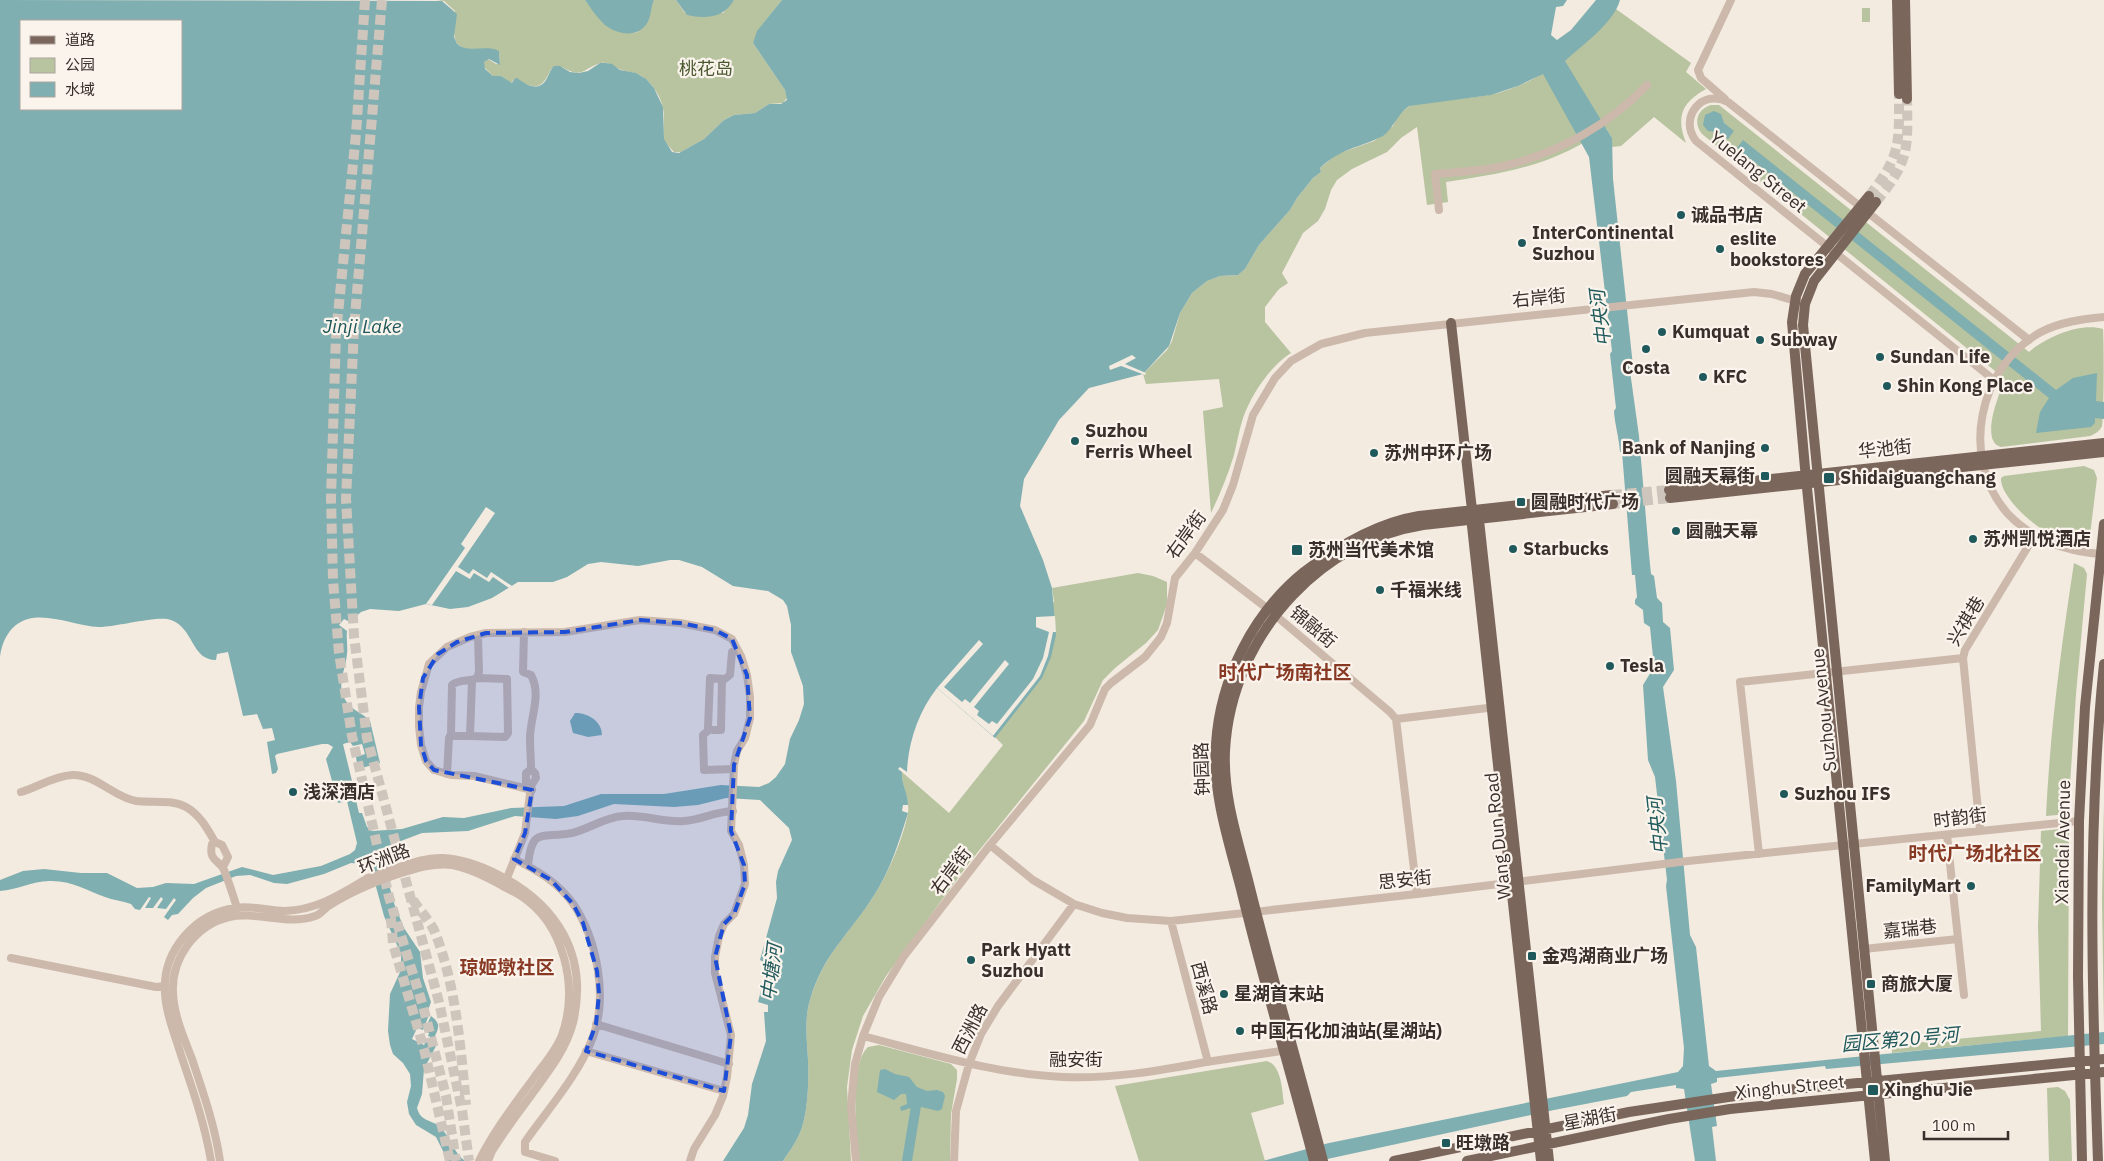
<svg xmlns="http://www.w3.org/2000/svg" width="2104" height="1161" viewBox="0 0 2104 1161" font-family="'IBM Plex Sans','Noto Sans SC',sans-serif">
<rect width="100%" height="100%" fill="#f3eae0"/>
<path fill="#b8c3a0" d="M436,0H585C599,18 612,38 638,32L654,0H676L685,13H723L734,0H782L759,29L753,43L785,90L787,98L783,103L769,104L755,113L734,115L724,120L704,139L681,152H674L664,141C663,132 664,123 664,114C663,99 652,80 637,74C633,72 627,72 622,70C615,68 610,61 601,63C584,67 584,80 562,67L551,69C541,92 534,88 514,79L511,83L501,76H493L484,67V62L488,59L496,64H500L499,51C485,46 470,54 457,44C452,34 455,22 455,11L444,1Z
M1862,8H1870V22H1862Z
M1616,9L1691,63L1686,72L1706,89C1681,103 1676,117 1686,143L1654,117L1621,146L1612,147V138L1606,128C1594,136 1582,144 1570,150C1532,169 1487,176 1446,182L1448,202L1427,205L1417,127L1401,138L1387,152L1352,169L1337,180L1331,190L1325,209L1318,221L1303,233L1282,273L1288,283L1279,289L1265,307V322L1291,353C1270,366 1251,395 1243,418C1239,430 1237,443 1234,455C1228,475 1220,494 1211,513L1203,411L1223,407L1219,379L1146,384L1143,374L1167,350L1172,341L1180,313L1192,293L1207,281L1220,276L1238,275L1245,269L1259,245L1290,210L1297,198L1313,178L1321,172L1320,168L1337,154L1374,141L1393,126L1398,115L1409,106C1434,99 1462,100 1489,95C1536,86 1587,47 1616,9Z
M1711,105H1719L2029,352C2046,337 2081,322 2103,329C2104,341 2104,417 2102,426C2100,431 2095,434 2090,436L2001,447C1979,441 2000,392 2005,379L1702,134C1693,123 1697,109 1711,105Z
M2084,466L2094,470L2097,478L2090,535C2077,565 1999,505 2001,478L2004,476Z
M2074,563L2084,568L2087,574L2076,694L2068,814L2046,816C2050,731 2061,648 2074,563Z
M1138,573L1153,576L1167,582V604L1158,630L1146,643L1115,668L1103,680L1084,721L969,863L886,976L863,1016L852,1050L847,1087L851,1161H783C788,1153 795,1144 799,1135C808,1117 809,1080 808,1060C807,1040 804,1020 810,1000C822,957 850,932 873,897C888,874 903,839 908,813C910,797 901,787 902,772L949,813L1003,745L991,733L1054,601L1052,588Z
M2104,804V1026L2102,899Z
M2069,828L2068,1036L1892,1053V1045L2041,1031L2038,927L2041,831Z
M879,1045L951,1064L957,1070V1079L951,1114L950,1161H859C857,1134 848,1066 868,1047Z
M1267,1061C1282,1066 1282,1091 1284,1104L1251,1113L1265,1161H1139L1115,1086Z
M2058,1087L2065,1091L2070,1100L2072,1161H2049L2047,1088Z"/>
<path fill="#7fafb0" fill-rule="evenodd" d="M0,0L442,1L457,14L454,37L457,44C470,54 485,44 499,51L500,65L489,59L484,62L485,69L493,76H501L512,83L514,79L517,78C526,85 538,92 546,80C549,75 550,70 554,66H560L570,72L579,73L588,71L600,63H606L612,64L620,70L636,73L646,79L654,88L663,107L664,139L672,152L679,153L704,139L724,120L734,115L755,113L769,104H781L787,100L785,90L753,43L757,31L782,0H1567L1563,6L1556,7L1551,35L1557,40L1571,30L1596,0H1620C1614,23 1582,45 1565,61L1612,138L1613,179L1633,366L1630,371L1639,436L1649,554L1651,574L1654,576L1657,598L1662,603L1663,622L1670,628L1674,670L1663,687L1676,781L1690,935L1696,947L1709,1066L1716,1071L2104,1032V1044L1826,1069L1825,1066L1717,1078V1082L1711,1084L1717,1126L1712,1127L1716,1161H1695L1684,1089L1676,1088V1085L1631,1092L1627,1096L1554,1110L1318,1161H1263L1329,1143L1678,1072L1683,1066L1684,1048L1666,886L1667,880L1655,777L1648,760L1643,685L1654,667L1650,627L1644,623L1643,610L1635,604V600L1637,597L1635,575H1632L1622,452H1620C1619,437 1615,426 1614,411L1616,408L1610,354L1612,351L1589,157L1543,74L1518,86L1491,95L1409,106C1397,114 1394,128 1383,136C1359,148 1341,148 1320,168L1321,172L1313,178L1297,198L1290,210L1259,245L1245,269L1238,275L1220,276L1207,281L1192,293L1180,313L1169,346L1143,374L1089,388L1059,420L1024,479L1020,506L1043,560L1052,588L1056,635L1051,657L1042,678L995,738L937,688C919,711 908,742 907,772L900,767L898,769L902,772C901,784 908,793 908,805H903L902,811L908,813C899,842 890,871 873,897C850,933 822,956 810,1000C804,1020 807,1040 808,1060C809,1080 808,1117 799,1135C795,1144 788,1153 783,1161H723L744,1128L748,1115L752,1084L766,1041L764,1012H768V1005L758,1002L765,975L761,973L764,962L760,960L777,898L776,882L778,871L792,840L789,828L760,800L726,798L698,805L674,807L614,804L578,816L556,819L515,816L468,831L422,833L385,847L382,860L395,906L404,928L420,952L423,978L431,1002L427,1013L429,1015L423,1030L417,1028L412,1039L424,1045L427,1039L433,1041L432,1044L436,1046L424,1069L422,1094L417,1108C421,1123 433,1119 441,1128C451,1138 453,1152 465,1161H448L436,1137L416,1125L409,1114L407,1102L411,1086L410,1074L403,1063L393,1054L390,1045L388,1031L390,994L401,970V954L384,916L372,872L365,864L351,863L324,874L287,884L274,883L250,875L236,876L206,888L193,898L178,914L172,915L168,920L164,917L176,900L174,898L166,909L157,908L163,899L161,897L153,908H145L151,898L149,897L140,910L135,909L131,904C122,901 113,900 105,897C86,890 70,880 49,881C32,881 17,890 0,891V880L23,871L44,869L81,873H107L137,888L153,887L166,883L194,884L242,867L273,875L321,866L350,854L355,850L357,843L347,801L338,803L326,759L333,747L328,744H322L277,754L275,756L278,769L276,773L272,774L267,742L275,740L272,728L263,729L257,714L243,716L228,652L217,654L216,660C191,660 194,628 171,620C159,615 117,627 99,627C77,626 49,613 28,619C10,624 2,641 0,657ZM21,21H181V109H21ZM670,560H679L702,567L733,586L768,591L783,600L787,606L791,625V652L803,686L804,704L799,720L790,739L785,764L776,777L769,783L759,787L721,785L664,794H601L564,806L511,808L464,818L443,817L402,829L372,831L367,827L362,813H359L355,796H351L348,782L352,781L343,744L350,742L353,746L362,744L365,754L356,757L358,769L380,763L370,721C365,715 357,712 351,707C333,689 345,674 347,654C348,646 346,639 347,631L339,625L344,619L350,622L361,612L370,609L399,611L426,604L450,609L468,607L492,598L518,582H553L567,577L588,564L601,562L638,566Z
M585,0H654C650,8 652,18 645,26C634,39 612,33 602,22C596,16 590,7 585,0Z
M676,0H734C724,18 706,19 687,15Z
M1714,111L1721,114L1724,123L1734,131L1728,139L1718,132L1708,131L1703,125L1705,115Z
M1743,140L2056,390L2073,378L2097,373L2096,401L2104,402V419L2095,418V423L2091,427L2036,433L2040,412L2049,398L1737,148Z
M575,713C588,713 602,721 602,735L588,737L573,733L570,721Z
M431,1016C442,1024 438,1029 434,1038L428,1036L429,1033L424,1031Z
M885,1069L895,1074L909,1077L917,1087L927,1091L937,1090L943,1092L945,1096L942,1109L938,1111L917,1106L901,1111L900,1107L907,1104L906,1094H901L894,1100L877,1092L880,1070Z"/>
<path fill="#f3eae0" d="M1132,355L1136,358L1125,364L1146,373L1145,375L1121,366L1110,370L1109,366Z
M486,507L495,513L458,567L469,574L473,569L487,578L491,572L512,586L509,588L493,577L489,582L474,573L470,579L456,571L432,605L426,604L465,548L461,544Z
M1055,616L1056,632H1053L1048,656L1040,676L993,736L937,688L979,640L983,644L944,687L962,702L965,699L970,703L1005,660L1009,664L974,707L979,711L977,715L989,724L992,721L997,724L1033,679L1043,658L1049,632L1036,627V617Z"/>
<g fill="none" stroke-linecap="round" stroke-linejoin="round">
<path stroke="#7fafb0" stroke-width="10" d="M907,1161L916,1106"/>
<path stroke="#cec5bc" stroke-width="10" stroke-dasharray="10 5" stroke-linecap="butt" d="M365,0L356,134L336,334L331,498L333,580L339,653L352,736L389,897L423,1006L446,1096L456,1161
M382,0L354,328L346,499L354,636L367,738L439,1002L462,1110L469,1161
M1869,196C1901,155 1899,145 1899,94
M1876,202C1909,161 1908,151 1907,99
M1612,495L1669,490
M1613,504L1670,498
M413,900C420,911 432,923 436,935C456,987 461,1050 466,1105
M391,918L393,944L424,1049L450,1161"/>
<path stroke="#ccb9ac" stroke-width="8" d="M1725,99L1701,78L1698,70L1731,0
M1439,210L1435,174C1459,172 1484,171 1508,165C1560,152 1610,124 1647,85
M1994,380L1696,141C1678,118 1702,88 1728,102L2029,340
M1195,553L1268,609L1390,712L1396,719L1417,894
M2100,554C2066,551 2033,540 2008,514C1959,459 1978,366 2041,332C2060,322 2083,319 2104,317
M1963,658L1980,830
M722,679L721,730H712L708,728L710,678L725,679L730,675L732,652L737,649
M1396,719L1496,707
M710,729L703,735L704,770L734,769
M450,736H470L472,681
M470,736L505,737L508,733L507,679L477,678
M447,774L449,738L451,734L452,685C459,679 469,682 477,678L479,672L478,635
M531,786L526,782V773L531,769
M532,790L474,776L451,775L434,770L426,761L421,745L419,726V707L421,692L429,664L447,647L470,637L486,633L565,632L640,620L680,623L715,630L732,639L741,656L747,675L750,697V718L745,738L737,751L734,765L731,831L739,845L744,865L745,884L734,914L724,924L719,936L715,957V973L731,1035L727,1077L723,1096L715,1115L694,1149L690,1161
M21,792C38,787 54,776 72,775C96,774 113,797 136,801C153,803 170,799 186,807C200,815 207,828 215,842L222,845L228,857L223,867
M1947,835L1964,995
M215,842L212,844C208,862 220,860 224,870C229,882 233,895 237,908
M990,845L1033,880L1074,904L1102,913L1127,918L1171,921L1417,894L1688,861L2079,821
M1759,854L1740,682L1963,658L1965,650L2035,535
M514,859C537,870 559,883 574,905C597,940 608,997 593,1037C578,1076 548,1109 525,1142V1152L555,1161
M528,865C532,826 542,839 572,833C589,829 605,817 623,816C643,814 664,823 684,821C701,820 713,812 733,811
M388,871C406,865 424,857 443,858C461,859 481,866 497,874C557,904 589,955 573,1023C565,1053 544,1077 527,1101C514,1118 503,1134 492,1151L488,1161
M389,877C409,871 431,862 452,865C469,868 486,877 501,885C507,889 515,892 521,896C564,924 579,987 562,1035C556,1051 543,1065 533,1079C514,1105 493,1132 479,1161
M505,883L525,833L531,786L536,778L535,773L531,769C531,759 530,748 530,738C530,718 542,695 531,675L523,672L524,632
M1171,921L1208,1062
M1864,949L1958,939
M11,958L156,987L165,986
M596,1024L729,1064
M863,1036C929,1053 994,1074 1063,1077C1111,1079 1158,1071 1206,1062C1233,1058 1261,1054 1288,1050
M586,1051L724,1091
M211,1161C205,1125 193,1090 181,1055C175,1035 166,1014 165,993C162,951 195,913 236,908C252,905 268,911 285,911C317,910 341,894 368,878
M220,1161C215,1126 203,1092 192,1059C184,1038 174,1016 173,993C171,959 195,925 229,917C257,911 288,926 315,916C320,915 323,910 327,907C340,898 357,890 371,884
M856,1161L851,1106L855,1064L863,1036L879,997L904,956L990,845L1090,725L1105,689L1111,683L1145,657L1161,637L1167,623L1175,578L1195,553L1223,510L1233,485L1253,415L1275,378L1291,361L1321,344L1365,333L1754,292L1772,294L1799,302
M954,1161L956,1111L969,1064L981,1034L998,1006L1074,904"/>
<path stroke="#7b665c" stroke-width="10" d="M1897,0L1899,94
M1905,0L1907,99
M1869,196L1805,274L1796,296L1792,322L1805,468L1875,1161
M1876,202L1814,281L1805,304L1803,325L1885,1161
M1451,323L1472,510V526L1541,1161
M1669,490L2104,443
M1670,498L2104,452
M1476,515L1479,520L1549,1161
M1314,1161C1290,1070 1263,980 1241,889C1229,842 1212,793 1216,744C1220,679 1253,613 1304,572C1338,546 1376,523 1419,516L1612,495
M1323,1161C1299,1068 1272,977 1249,884C1238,840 1223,797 1225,751C1228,692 1253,637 1293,595C1328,558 1373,533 1423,525L1613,504
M1394,1161L1629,1112L1755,1093L2104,1059
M1467,1161L1669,1119L1730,1109L2104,1072
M2082,1161L2078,977L2079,821L2085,707L2104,524
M2098,1161C2092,996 2087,829 2104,664"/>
<path stroke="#ccb9ac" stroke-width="8" d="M368,878L388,871
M371,884L389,877"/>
</g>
<path fill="#1d4ed8" fill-opacity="0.2" stroke="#1d4ed8" stroke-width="4" stroke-dasharray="10 6" stroke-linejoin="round" d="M640,620L680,623L715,630L732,639L747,675L750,718L734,765L731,831L744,865L745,884L734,914L724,924L715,957L731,1035L724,1091L586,1051L596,1024L599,994L597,971L583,923L573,904L551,880L514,859L525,833L532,790L434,770L426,761L421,745L419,707L423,678L438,654L457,642L486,633L565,632Z"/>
<g fill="#20595b" stroke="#faf4ed" stroke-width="2">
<circle cx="1681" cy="215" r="5"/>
<circle cx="1522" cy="243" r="5"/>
<circle cx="1720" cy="249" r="5"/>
<circle cx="1662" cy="332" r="5"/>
<circle cx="1760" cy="340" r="5"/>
<circle cx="1646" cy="349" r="5"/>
<circle cx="1880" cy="357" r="5"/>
<circle cx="1703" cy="377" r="5"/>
<circle cx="1887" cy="386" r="5"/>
<circle cx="1075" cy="441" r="5"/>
<circle cx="1765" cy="448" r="5"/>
<circle cx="1374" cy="453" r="5"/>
<rect x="1760" y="471" width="10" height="10" rx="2.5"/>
<rect x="1823" y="472" width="12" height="12" rx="2.5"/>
<rect x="1516" y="497" width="10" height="10" rx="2.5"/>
<circle cx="1676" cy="531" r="5"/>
<circle cx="1973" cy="539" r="5"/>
<circle cx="1513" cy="549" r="5"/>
<rect x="1291" y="544" width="12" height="12" rx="2.5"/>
<circle cx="1380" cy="590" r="5"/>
<circle cx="1610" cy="666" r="5"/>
<circle cx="293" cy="792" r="5"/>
<circle cx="1784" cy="794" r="5"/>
<circle cx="1971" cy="886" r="5"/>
<rect x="1527" y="951" width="10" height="10" rx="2.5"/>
<circle cx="971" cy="960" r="5"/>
<rect x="1866" y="979" width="10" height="10" rx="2.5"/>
<circle cx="1224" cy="994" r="5"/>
<circle cx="1240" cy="1031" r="5"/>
<rect x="1867" y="1084" width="12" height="12" rx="2.5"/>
<rect x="1441" y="1138" width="10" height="10" rx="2.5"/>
</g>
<g text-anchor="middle" stroke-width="4.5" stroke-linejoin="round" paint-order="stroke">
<g font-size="18" fill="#4a582e" stroke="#faf4ed">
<text x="706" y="75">桃花岛</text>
</g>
<g font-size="18" fill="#3a2f2b" stroke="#faf4ed">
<text transform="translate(1758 172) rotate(39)" y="6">Yuelang Street</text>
<text transform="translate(1539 298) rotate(-6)" y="6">右岸街</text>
<text transform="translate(1885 449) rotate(-6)" y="6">华池街</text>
<text transform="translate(1186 535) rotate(-54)" y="6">右岸街</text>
<text transform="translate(1966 621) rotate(-59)" y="6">兴祺巷</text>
<text transform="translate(1313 627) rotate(40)" y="6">锦融街</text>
<text transform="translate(1824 710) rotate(-96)" y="6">Suzhou Avenue</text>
<text transform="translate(1202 769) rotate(-92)" y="6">钟园路</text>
<text transform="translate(1960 818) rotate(-7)" y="6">时韵街</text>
<text transform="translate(1498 836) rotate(-96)" y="6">Wang Dun Road</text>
<text transform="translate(2063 842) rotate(-89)" y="6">Xiandai Avenue</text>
<text transform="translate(384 859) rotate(-21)" y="6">环洲路</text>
<text transform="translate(951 871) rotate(-53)" y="6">右岸街</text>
<text transform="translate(1405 880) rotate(-6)" y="6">思安街</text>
<text transform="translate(1910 929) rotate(-6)" y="6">嘉瑞巷</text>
<text transform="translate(1204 988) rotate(75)" y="6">西溪路</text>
<text transform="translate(970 1029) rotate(-63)" y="6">西洲路</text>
<text x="1076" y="1066">融安街</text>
<text transform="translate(1790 1087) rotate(-6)" y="6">Xinghu Street</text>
<text transform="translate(1590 1119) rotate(-11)" y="6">星湖街</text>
</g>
<g font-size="18" font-weight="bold" fill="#3a2f2b" stroke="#faf4ed" text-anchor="start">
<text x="1691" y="221">诚品书店</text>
<text x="1532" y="239">InterContinental<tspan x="1532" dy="21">Suzhou</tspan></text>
<text x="1730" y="245">eslite<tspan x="1730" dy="21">bookstores</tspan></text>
<text x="1672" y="338">Kumquat</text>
<text x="1770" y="346">Subway</text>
<text x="1890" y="363">Sundan Life</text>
<text x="1646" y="374" text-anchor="middle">Costa</text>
<text x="1713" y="383">KFC</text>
<text x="1897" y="392">Shin Kong Place</text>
<text x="1085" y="437">Suzhou<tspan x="1085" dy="21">Ferris Wheel</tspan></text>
<text x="1755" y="454" text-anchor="end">Bank of Nanjing</text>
<text x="1384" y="459">苏州中环广场</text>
<text x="1755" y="482" text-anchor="end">圆融天幕街</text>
<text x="1840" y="484">Shidaiguangchang</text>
<text x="1531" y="508">圆融时代广场</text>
<text x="1686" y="537">圆融天幕</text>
<text x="1983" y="545">苏州凯悦酒店</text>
<text x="1523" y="555">Starbucks</text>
<text x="1308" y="556">苏州当代美术馆</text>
<text x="1390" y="596">千福米线</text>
<text x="1620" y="672">Tesla</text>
<text x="303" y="798">浅深酒店</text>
<text x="1794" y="800">Suzhou IFS</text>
<text x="1961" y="892" text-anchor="end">FamilyMart</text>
<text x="981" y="956">Park Hyatt<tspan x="981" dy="21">Suzhou</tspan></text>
<text x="1542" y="962">金鸡湖商业广场</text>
<text x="1881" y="990">商旅大厦</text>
<text x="1234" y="1000">星湖首末站</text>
<text x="1250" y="1037">中国石化加油站(星湖站)</text>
<text x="1884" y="1096">Xinghu Jie</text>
<text x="1456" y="1149">旺墩路</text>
</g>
<g font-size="19" font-style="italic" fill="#20595b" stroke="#faf4ed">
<text transform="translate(1600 318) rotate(-97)" y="7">中央河</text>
<text x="362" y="333">Jinji Lake</text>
<text transform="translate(1657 826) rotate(-96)" y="7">中央河</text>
<text transform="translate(771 972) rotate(-83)" y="7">中塘河</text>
<text transform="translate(1900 1039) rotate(-5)" y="7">园区第20号河</text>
</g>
<g font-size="19" font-weight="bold" fill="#883924" stroke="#faf4ed">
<text x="1285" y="679">时代广场南社区</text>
<text x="1975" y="860">时代广场北社区</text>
<text x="507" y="974">琼姬墩社区</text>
</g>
</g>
<rect x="20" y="20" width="162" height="90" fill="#faf4ed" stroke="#ada59f"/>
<rect x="30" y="36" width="25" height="8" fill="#7b665c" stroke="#ada59f"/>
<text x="65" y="45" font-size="15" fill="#3a2f2b">道路</text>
<rect x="30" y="58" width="25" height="15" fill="#b8c3a0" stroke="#ada59f"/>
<text x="65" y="70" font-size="15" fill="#3a2f2b">公园</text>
<rect x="30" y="82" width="25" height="15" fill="#7fafb0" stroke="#ada59f"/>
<text x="65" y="95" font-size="15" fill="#3a2f2b">水域</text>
<path d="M1924 1131v8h84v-8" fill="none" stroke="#3a2f2b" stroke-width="2.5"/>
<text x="1932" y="1131" font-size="15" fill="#3a2f2b" stroke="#faf4ed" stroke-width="4" paint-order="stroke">100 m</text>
</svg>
